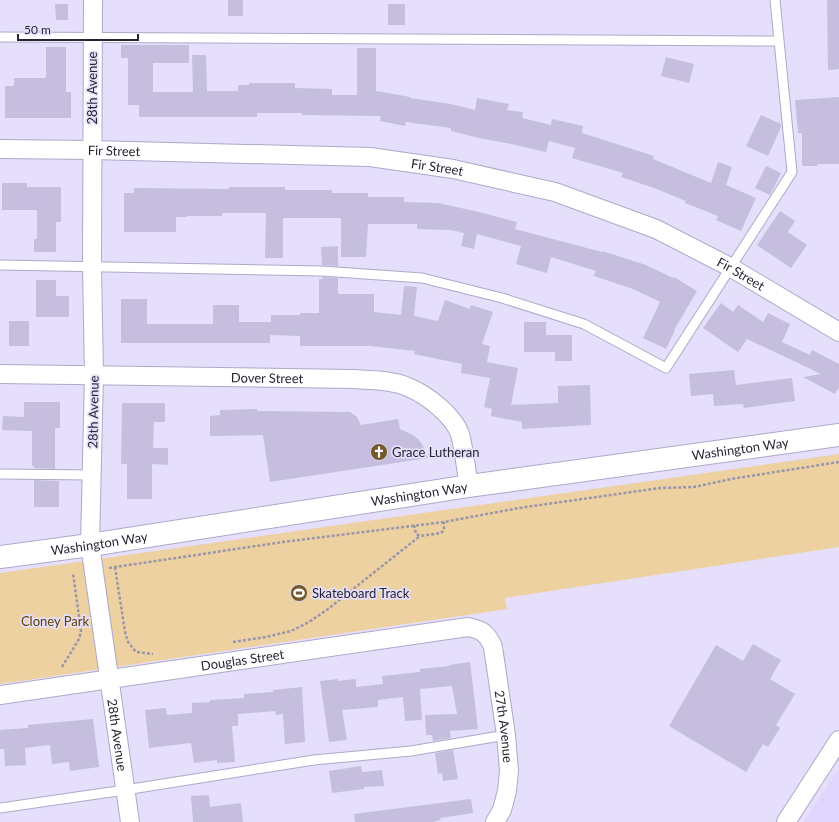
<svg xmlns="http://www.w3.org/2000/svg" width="839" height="822" font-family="Lato,sans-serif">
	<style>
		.built { fill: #dfd5ff }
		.green { fill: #eed1a1 }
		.building { fill: #c5bedf }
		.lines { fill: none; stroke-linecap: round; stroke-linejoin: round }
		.service-casing { stroke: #afa8c9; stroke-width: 11 }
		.minor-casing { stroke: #afa8c9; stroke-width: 20 }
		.secondary-casing { stroke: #afa8c9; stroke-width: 24 }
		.path { stroke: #9a96ac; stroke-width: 2.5; stroke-dasharray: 3 2; stroke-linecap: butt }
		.service { stroke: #fff; stroke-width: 9 }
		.minor { stroke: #fff; stroke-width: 18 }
		.secondary { stroke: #fff; stroke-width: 22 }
		.labels { text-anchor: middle; stroke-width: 3.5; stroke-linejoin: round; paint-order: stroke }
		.street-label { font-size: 13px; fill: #282532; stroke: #e5dffb }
		.poi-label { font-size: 13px; fill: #282532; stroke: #e5dffb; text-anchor: start }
		.park-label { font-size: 13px; fill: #5e4000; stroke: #e5dffb }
	</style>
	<rect width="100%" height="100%" fill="#e5dffb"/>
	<path class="built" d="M839,769V822H804Z"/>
	<path class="green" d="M839,454V547L505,598L507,609L0,684V573Z"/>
	<path class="building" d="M228,0H243V16H228Z
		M827,0H839V69L828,70Z
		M55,4H68V20H56Z
		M388,4H405V25H388Z
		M121,45H189V63H153V92H193L192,55H206L207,91H238V85H249V83H295V88L332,89V95H357V48H376V91L410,97V98L451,104L475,110L477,98L509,104L507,110L523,112L522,118L551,125L552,119L583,126L582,133L654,156L653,159L711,183L718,162L732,167L726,185L756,198L741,231L716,220L718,216L685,203L686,201L654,188L621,177L623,173L572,158L575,148L549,141L546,152L511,144L479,138L451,131V128L406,122L405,126L380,121L381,116L302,115V113H257V117H139V105H128V58H121Z
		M46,47H66V92H71V118H5V86H14V78H46Z
		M666,57L694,64L689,83L661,76Z
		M839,97V164H817V166H802V133H798L795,100Z
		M761,115L781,124V127L768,156L746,146Z
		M766,166L781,173L770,195L755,188Z
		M2,183H27V187H61V222H56V252H34V239H37V210H2Z
		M229,187H285V190H332V193H368V197H404V202L438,203L479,212L517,222L515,229L602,252V251L646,265L673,278L674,277L697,291L674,330H675L666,349L643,338L660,302L633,289L594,276L596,271L551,257L547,273L516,264L521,246L477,234L474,249L461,246L464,233L451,230L417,229V224H368L366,257H341V218H283V258H265L266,213H222V216H187V217H176V232H124V193H134V188L229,189Z
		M780,211L795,221L788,232L807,245L791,268L757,245Z
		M338,246V266L322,265L321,247Z
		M322,277L338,278V294H374V312L401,315L404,286L417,287L414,316L438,321L445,300L470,309L471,305L493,312L482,344L490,346L487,362L518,368L511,405L558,403V386L590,385L591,425L522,429V422L491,416L492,409L484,407L490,378L461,373L462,364L414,354L415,351L370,346H300V336L270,335V343H121V299H147V324H213V305H239V322H271V315H300V313H319V279H323Z
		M36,280H56V296H69V317H36Z
		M721,303L733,312L738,305L763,322L768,313L790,324L782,342L810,355L812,350L839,364V387L835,394L803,377L821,374L747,339L738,352L703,328Z
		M9,321H29V346H9Z
		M524,322H546V335H572V361H555V352H524Z
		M734,370L736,385L792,378L795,401L744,408L743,404L714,406L713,394L691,396L689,374Z
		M24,402H60V428H55V469L34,468V466H32V431L2,430L3,416L24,417Z
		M122,403H165V422H154L153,448H168V465L152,464V499H127V464H121Z
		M257,409V411L350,412L357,417L361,425L398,419L400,429L413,435L418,439L422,444L428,458L270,482L263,435L210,436V416L220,415V410Z
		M34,480L59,481V507H34Z
		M753,644L781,660L770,679L795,694L776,725L780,728L768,747L763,744L746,772L669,726L716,645L743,661Z
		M470,662L478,729L450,731L451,738L433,741L432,735H426L425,715L457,714L452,686L420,689L422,720L405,721L403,697L378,700V707L342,710L347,740L329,742L320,681L338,679V681L356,679V687L383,684L382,676L420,672V669L449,666V665Z
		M302,687L305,742L285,744L283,714L276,715L275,711L238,714V726H232L235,762L217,763V760L194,763L191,743L149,748L145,710L166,708L167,715L192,713V703L210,702V700L244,698V694L273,692V690Z
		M93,719L99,767L70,771L69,762L52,764L50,745L25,748L26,765L5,766L4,749H0V730L28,728V725Z
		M453,750L458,779L443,781L442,773L438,774L435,753Z
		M361,766L362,772L382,770L384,786L364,787V789L332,793L329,771Z
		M209,795L210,807L241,803L243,822H193L191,796Z
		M471,799L473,813L440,818L441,820L432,822H355L354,814Z"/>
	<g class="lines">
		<g class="service-casing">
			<path id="service" d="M0,37L779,41
				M0,265L322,271L422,278L502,298L584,324L666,368L792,172L775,0
				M0,474L91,475
				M0,808L125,790L314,760L411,751L506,735"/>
		</g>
		<g class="minor-casing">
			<g id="minor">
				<path id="s1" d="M93,0L92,266L94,375L90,545L130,822"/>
				<path id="s2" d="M0,149L92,150L370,157L453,169L555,192L656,229L730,267L839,332"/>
				<path id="s3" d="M0,374L354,379C371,380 392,380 408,387C427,395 453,415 460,434C464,449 466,470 469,486"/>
				<path id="s4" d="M0,695L468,627C482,630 487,633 493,647L506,735L509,771L507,791L502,810L495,822"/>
				<path d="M786,822L839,740"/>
			</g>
		</g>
		<g class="secondary-casing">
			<g id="secondary">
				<path id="s5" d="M0,557L90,545L469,486L839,435"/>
			</g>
		</g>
		<path class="path" d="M414,525L416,534L420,536L441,533L444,530V522
			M115,567L125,632L128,642L136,652L153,654
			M109,568L283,542L444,522L519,508L660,488L694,487L731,479L839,462
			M233,642L266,637L291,631L309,622L328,609L420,536
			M62,667L79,639L81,631L73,573"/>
		<use href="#service" class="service"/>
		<use href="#minor" class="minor"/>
		<use href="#secondary" class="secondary"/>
	</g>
	<defs>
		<g id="church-disc" transform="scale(0.9)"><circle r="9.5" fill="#74592c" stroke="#e5dffb"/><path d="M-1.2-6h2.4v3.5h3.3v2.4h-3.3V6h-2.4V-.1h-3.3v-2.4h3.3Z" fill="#fff"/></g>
		<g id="stadium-disc" transform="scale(0.9)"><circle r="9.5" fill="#74592c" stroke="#e5dffb"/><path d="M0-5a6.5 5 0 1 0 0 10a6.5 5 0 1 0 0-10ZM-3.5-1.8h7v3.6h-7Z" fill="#fff"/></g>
	</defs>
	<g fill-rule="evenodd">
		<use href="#church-disc" x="379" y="452"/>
		<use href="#stadium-disc" x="299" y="593"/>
	</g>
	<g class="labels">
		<g class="street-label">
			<text transform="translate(92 88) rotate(-90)" y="5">28th Avenue</text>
			<text dy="5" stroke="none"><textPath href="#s2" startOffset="114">Fir Street</textPath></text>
			<text dy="5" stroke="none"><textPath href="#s2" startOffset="438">Fir Street</textPath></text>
			<text dy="5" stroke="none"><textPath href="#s2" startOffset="762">Fir Street</textPath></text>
			<text dy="5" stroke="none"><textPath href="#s3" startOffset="267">Dover Street</textPath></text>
			<text transform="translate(93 412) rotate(-89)" y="5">28th Avenue</text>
			<text dy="5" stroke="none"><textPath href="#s5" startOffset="748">Washington Way</textPath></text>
			<text dy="5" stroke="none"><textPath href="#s5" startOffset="424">Washington Way</textPath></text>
			<text dy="5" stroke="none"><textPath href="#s5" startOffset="100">Washington Way</textPath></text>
			<text dy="5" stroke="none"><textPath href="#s4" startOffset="245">Douglas Street</textPath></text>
			<text dy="5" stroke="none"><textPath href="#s4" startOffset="587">27th Avenue</textPath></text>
			<text dy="5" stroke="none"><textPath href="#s1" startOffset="737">28th Avenue</textPath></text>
		</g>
		<g class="poi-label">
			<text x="392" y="457">Grace Lutheran</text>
			<text x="312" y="598">Skateboard Track</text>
		</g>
		<g class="park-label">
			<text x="55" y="626">Cloney Park</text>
		</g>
	</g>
	<path d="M18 34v6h120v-6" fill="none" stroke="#282532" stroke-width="2"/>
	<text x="24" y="34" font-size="12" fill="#282532" stroke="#e5dffb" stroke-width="3" paint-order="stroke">50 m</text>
</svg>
